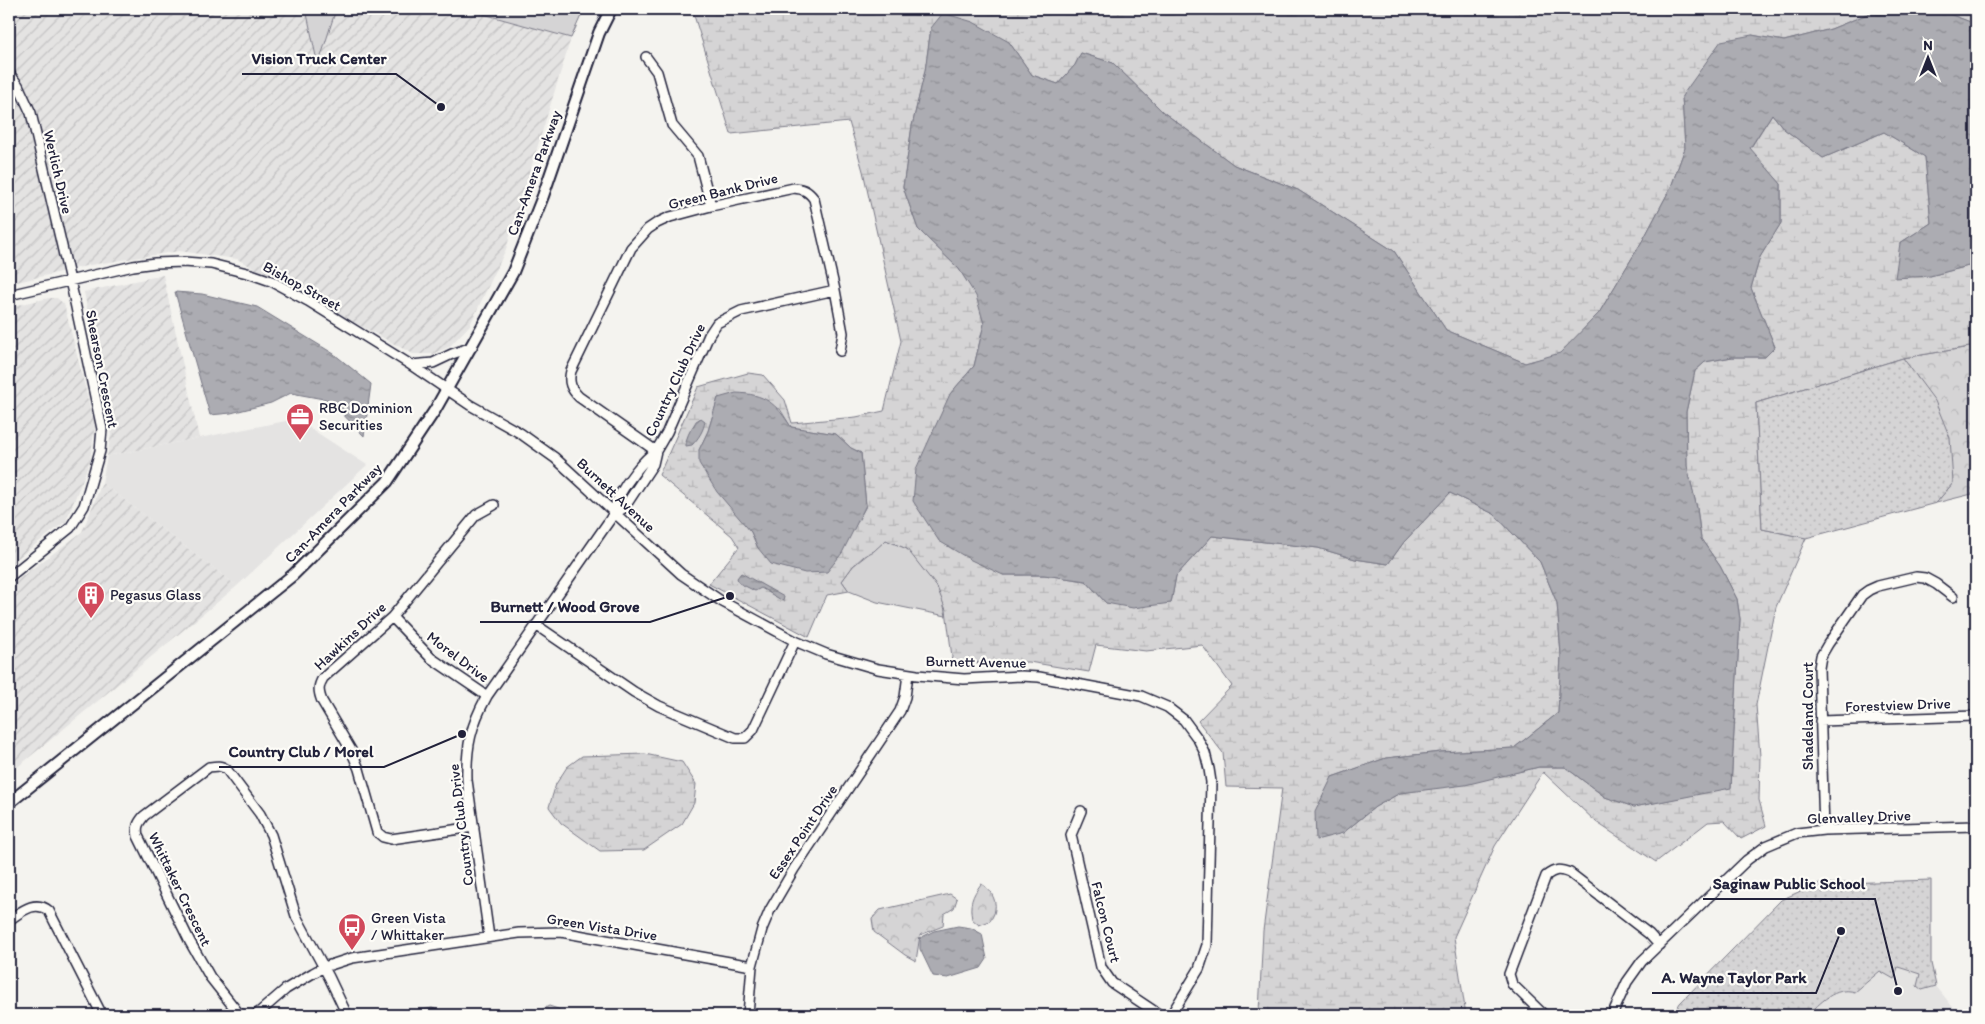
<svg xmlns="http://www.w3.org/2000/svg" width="1985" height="1024" font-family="Itim,sans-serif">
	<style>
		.built { fill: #e4e3e2 }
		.industrial { fill: url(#industrial-furrows) }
		.green { fill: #d5d4d5; stroke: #7c7b88 }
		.forest { fill: url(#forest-crowns); stroke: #7c7b88 }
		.wetland { fill: url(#wetland-marsh); stroke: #7c7b88; fill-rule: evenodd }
		.park { fill: url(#park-dots); stroke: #7c7b88 }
		.water { fill: url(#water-ripples); stroke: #757582 }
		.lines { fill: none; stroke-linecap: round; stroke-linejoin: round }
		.minor-casing { stroke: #22223b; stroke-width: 12 }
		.major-casing { stroke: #22223b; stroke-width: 14 }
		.minor { stroke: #fdfcf7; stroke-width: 9 }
		.major { stroke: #fdfcf7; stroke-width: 10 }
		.labels { text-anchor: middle; stroke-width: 4.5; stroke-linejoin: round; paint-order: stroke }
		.street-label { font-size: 15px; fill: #22223b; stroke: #fdfcf7 }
		.poi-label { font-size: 15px; fill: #22223b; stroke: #fdfcf7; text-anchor: start }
		.leader { fill: none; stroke: #22223b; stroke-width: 2 }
		.callout-dot { fill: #22223b; stroke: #fdfcf7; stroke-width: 2 }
		.callout-label { font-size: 16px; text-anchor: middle; font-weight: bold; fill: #22223b; stroke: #fdfcf7; stroke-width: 4.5; stroke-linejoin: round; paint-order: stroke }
	</style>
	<defs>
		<pattern id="industrial-furrows" width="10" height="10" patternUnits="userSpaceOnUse" patternTransform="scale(1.25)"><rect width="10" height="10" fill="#e4e3e2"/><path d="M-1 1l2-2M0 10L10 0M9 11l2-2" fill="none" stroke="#c3c2c3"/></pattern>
		<pattern id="forest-crowns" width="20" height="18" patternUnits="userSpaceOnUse" patternTransform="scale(1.25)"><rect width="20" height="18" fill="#d5d4d5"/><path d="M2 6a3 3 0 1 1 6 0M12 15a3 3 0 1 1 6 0" fill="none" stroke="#b7b6b8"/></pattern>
		<pattern id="wetland-marsh" width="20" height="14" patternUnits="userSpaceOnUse" patternTransform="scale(1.25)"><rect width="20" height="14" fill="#d5d4d5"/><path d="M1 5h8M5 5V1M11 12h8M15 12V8" fill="none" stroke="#b7b6b8"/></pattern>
		<pattern id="park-dots" width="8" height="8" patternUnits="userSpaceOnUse" patternTransform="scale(1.25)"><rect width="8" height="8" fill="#d5d4d5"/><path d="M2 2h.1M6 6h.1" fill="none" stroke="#b7b6b8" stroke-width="1.8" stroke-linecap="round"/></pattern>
		<pattern id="water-ripples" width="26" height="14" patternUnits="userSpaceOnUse" patternTransform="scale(1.25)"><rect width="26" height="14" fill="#acacb2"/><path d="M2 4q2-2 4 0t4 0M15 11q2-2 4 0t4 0" fill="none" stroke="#8c8c92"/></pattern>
	</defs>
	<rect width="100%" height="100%" fill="#f4f3ef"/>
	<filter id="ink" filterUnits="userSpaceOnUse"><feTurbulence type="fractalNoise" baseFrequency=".02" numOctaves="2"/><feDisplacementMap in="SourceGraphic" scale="10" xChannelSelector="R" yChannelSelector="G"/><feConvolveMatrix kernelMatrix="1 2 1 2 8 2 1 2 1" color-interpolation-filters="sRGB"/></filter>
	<g filter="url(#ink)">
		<path class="built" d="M296,419L367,465L237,586L102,483L107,456Z
			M1898,967L1920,974L1922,990L1936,986L1959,1015H1808L1822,1001L1837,992L1847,990L1855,992L1880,971Z"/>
		<path class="industrial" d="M9,9H306L318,65L336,9H465L571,38L506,249L470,325L449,347L433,354H413L237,259L179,251L90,265L9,284Z
			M163,275L199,438L107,456L111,435L84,292Z
			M49,298H57L64,304L95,426L90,461L66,521L9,565V307Z
			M102,483L237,586L9,774V586L82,532Z"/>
		<path class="green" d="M306,9H336L318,66Z
			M465,9H584L571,38Z
			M886,540L907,549L917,559L937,587L943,601L946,616L877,602L849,591L842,581L853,566Z"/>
		<path class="forest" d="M1976,346V493L1936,503L1953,483L1903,358Z
			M981,884C989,887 997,900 995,909C995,913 992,918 990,921L979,925L972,919C969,904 972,896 981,884Z
			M950,894L957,899L954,908L944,914L943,926L920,935L916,961L905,955L874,932L872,919L880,910Z
			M549,1006L558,1009L565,1015H535L537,1012Z"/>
		<path class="wetland" d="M692,9H1236L1255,13L1268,9H1880L1831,29L1784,41L1752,35L1682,96L1685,148L1671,187L1644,238L1599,313L1560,354L1525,363L1446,330L1394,251L1298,190L1234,165L1163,112L1113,63L1081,53L1075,65L1058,84L1032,75L1009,42L931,28L925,71L912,126L903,187L918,229L959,269L977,296L984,324L974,366L950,394L1003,575H1044L1086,581L1106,603H1171L1176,576L1212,536L1318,548L1355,559L1388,564L1404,542L1450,493L1494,514L1540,562L1557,603L1561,655L1558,713L1514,748L1441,752L1386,758L1332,777L1343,833L1375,807L1400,793L1465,784L1539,767H1565L1605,797L1634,807L1731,787L1740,619L1737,599L1720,566L1701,539L1697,508L1687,466L1686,412L1695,371L1705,362L1732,357H1765L1775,347L1751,288L1760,257L1781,223V184L1750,149L1772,114L1784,129L1823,158L1884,132L1925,157L1931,223L1900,243L1930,276L1976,264V346L1903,358L1756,403L1762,529L1806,538L1776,607L1756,705L1760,756L1759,800L1766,826L1741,839L1724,821L1708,822L1656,862L1596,822L1543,772L1495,846L1454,937L1466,1015H1266L1259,1012L1263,931L1282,788L1226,787L1223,753L1198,721L1232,686L1202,645L1146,651L1096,645L1089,672L1029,662L950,663L952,657L946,610L937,587L907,549L886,540L874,551L864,556L853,566L842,581L849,591L827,595L809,637L709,584L739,547L732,536L659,475L698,387L748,373L763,375L785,400L792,423L856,417L884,411L901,341L863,171L849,122L731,134ZM718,398L780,409L791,427L836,434L851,448L861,453L866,506L855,526L758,548L751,532L736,512L699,450L708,431ZM701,418L695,440L686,441L696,421Z
			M1936,9H1976V27L1973,23Z
			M645,754L682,762L696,784L694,803L682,824L644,850L600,851L561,823L549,807L556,784L567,767L582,756Z"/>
		<path class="park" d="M1903,358L1935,401L1950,438L1953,483L1936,503L1806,538L1762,529L1756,403Z
			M1931,880V963L1936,986L1922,990L1917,986L1920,974L1898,967L1894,979L1880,971L1855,992C1835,986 1820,1003 1808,1015H1673L1680,1003L1781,900L1816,884Z"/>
		<path class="water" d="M1880,9H1936L1973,23L1976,27V264L1930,276L1895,278L1900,243L1931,223L1925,157L1884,132L1823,158L1784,129L1772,114L1750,148L1781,184V223L1760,257L1751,288L1775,347L1765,357H1732L1705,362L1695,371L1686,412L1687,466L1697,508L1701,539L1720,566L1737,599L1740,619L1731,788L1634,807L1605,797L1565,767H1539L1465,785L1400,793L1375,807L1343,833L1316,840L1315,812L1332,777L1386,758L1441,752L1514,748L1558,713L1561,655L1557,603L1540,562L1494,514L1450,493L1404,542L1388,564L1355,559L1318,548L1212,536L1176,576L1171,603L1133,608L1106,603L1086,581L1044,575H1003L971,560L939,541L913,501L916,469L950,394L974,366L984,324L976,296L959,269L918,229L903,187L912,126L925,71L931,28L943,13L973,22L1009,42L1032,75L1058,84L1075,65L1081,53L1113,63L1163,112L1234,165L1298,190L1394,251L1446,330L1525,363L1560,353L1599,313L1644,238L1671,187L1685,148L1682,96L1721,41L1752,35L1784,41L1831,29Z
			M175,292L202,294L257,307L334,354L371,384L364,436L329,400L291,393L271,403L231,413L210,415Z
			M736,393C765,394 776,403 791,427L836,434L851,448L861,453L866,505L842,553L827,572L805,573L771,564L758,548L751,532L717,492L699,463V450L708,431L718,398Z
			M701,418L705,421C704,430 698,439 692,445L686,446C685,437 694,422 701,418Z
			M741,573L784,597L783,601L761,588L755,591L739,583L737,578Z
			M958,926L971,928L982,934L987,959L981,968L948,978L933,976L920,949V938L934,931Z
			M432,1008L440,1011L441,1015H397Z"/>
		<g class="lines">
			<g class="minor-casing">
				<path id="minor" d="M646,57L657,72L672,125L698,156L711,206
					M9,73L18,85L31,113L74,298L102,429L100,451L84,506L70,528L9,577
					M9,295L133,266L155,263L184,262L211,264L251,274L271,281L308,301L411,365L470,405L520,433L555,458L681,574L721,601L795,641L826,654L878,669L917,675L964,679L1021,676L1039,677L1141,696L1167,707L1184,720L1198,739L1205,753L1209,769L1211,782L1207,945L1199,969L1171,1015
					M411,365L433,363L452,354L472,347
					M656,451L579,397C571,389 568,382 571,371L631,248L648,229L657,223L670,217L711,206L794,188C804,189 808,191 814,199L835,290L843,333L840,351
					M614,514L624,508L653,464L656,451L667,432L709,335L717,323L741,311L835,290
					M392,617L431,658L487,696
					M536,625L634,692L659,706L735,738H745L753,730L795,641
					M1820,721L1976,716
					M1081,811L1071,835L1101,967L1112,983L1160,1015
					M474,827L391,839L383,837L377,832L359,769L351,750L322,701C318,691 318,686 323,678L392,617L476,515L494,505
					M1824,830L1819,668L1821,656L1828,644L1862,595L1869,590L1878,586L1916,577L1925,578L1936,584L1953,597
					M9,920C21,912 35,899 49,911L102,1015
					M489,937L467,780C466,746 471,725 487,696L609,521C615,513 615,505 619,496C627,481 642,461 656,451
					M240,1015L210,977L190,942L138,836C136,827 138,823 144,816L209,767C216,766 221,765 227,770L260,814L271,835L296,916L329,977L347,1015
					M256,1015L286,989L313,973L324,967L352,958L519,933L561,932L752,966
					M748,1015L752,966L762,929L770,910L794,869L900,711L905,697L908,674
					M1544,1015L1512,984L1509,974L1546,876C1555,869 1559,869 1570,873L1649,934L1659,945
					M1612,1015L1627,982L1642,961L1747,860L1766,846L1797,833L1824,830L1976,826"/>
			</g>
			<g class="major-casing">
				<path id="major" d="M9,803L293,575L387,482L435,410L513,272L543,196L599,33L611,9"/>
			</g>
			<use href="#minor" class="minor"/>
			<use href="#major" class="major"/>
		</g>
	</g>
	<defs>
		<g id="office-pin" transform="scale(1.4375)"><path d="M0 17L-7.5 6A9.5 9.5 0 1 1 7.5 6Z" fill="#d1495b" stroke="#fdfcf7"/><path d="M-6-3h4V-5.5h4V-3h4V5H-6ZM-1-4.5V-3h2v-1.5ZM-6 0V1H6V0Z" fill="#fff"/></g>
		<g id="building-pin" transform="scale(1.4375)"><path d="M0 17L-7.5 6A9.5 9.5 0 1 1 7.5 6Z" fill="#d1495b" stroke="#fdfcf7"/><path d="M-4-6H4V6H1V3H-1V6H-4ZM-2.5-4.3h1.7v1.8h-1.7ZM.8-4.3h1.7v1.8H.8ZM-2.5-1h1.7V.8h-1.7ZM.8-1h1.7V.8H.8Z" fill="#fff"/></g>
		<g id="bus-pin" transform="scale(1.4375)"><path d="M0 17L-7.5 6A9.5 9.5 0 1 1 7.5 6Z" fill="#d1495b" stroke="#fdfcf7"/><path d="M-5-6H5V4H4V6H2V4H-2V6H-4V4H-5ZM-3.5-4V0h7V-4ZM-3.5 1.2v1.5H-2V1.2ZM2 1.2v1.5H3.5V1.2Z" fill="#fff"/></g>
	</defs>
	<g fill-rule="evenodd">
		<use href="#office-pin" x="300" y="417"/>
		<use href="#building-pin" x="91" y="595"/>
		<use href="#bus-pin" x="352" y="927"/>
	</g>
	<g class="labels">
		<g class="street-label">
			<text transform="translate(58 172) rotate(77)" y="5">Werlich Drive</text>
			<text transform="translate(534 173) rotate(-70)" y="5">Can-Amera Parkway</text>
			<text transform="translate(723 191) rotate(-14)" y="5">Green Bank Drive</text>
			<text transform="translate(302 286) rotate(29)" y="5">Bishop Street</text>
			<text transform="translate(102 369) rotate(79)" y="5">Shearson Crescent</text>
			<text transform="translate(675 380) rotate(-65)" y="5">Country Club Drive</text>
			<text transform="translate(616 495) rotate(43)" y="5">Burnett Avenue</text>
			<text transform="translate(333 513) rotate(-46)" y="5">Can-Amera Parkway</text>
			<text transform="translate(350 636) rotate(-43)" y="5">Hawkins Drive</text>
			<text transform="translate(458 657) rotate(37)" y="5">Morel Drive</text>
			<text transform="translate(976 662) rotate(1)" y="5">Burnett Avenue</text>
			<text transform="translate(1898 705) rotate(-2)" y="5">Forestview Drive</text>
			<text transform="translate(1808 716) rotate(-90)" y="5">Shadeland Court</text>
			<text transform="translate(1859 817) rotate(-2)" y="5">Glenvalley Drive</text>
			<text transform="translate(461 825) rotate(-97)" y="5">Country Club Drive</text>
			<text transform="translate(803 832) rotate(-56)" y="5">Essex Point Drive</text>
			<text transform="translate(180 889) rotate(64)" y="5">Whittaker Crescent</text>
			<text transform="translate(1106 922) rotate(76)" y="5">Falcon Court</text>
			<text transform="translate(602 927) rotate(9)" y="5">Green Vista Drive</text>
		</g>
		<g class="poi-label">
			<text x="319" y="413">RBC Dominion<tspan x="319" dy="17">Securities</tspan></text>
			<text x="110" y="600">Pegasus Glass</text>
			<text x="371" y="923">Green Vista<tspan x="371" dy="17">/ Whittaker</tspan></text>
		</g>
	</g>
	<path class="leader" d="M441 107L396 74H242M730 596L650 622H480M462 734L384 767H219M1898 991L1875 899H1703M1841 931L1816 993H1652"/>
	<g class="callout-dot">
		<circle cx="441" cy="107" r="5"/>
		<circle cx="730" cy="596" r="5"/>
		<circle cx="462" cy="734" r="5"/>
		<circle cx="1898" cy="991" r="5"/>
		<circle cx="1841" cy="931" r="5"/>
	</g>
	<g class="callout-label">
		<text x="319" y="64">Vision Truck Center</text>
		<text x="565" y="612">Burnett / Wood Grove</text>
		<text x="301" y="757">Country Club / Morel</text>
		<text x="1789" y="889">Saginaw Public School</text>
		<text x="1734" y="983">A. Wayne Taylor Park</text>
	</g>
	<rect width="1985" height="1024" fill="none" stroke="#fdfcf7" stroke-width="30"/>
	<rect x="15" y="15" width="1955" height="994" fill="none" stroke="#22223b" stroke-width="2" filter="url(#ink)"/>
	<g transform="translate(1928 58)" stroke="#fdfcf7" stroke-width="4" paint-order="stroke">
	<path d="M0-4L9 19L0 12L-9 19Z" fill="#22223b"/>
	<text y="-8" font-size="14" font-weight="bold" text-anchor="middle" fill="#22223b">N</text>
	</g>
</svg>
